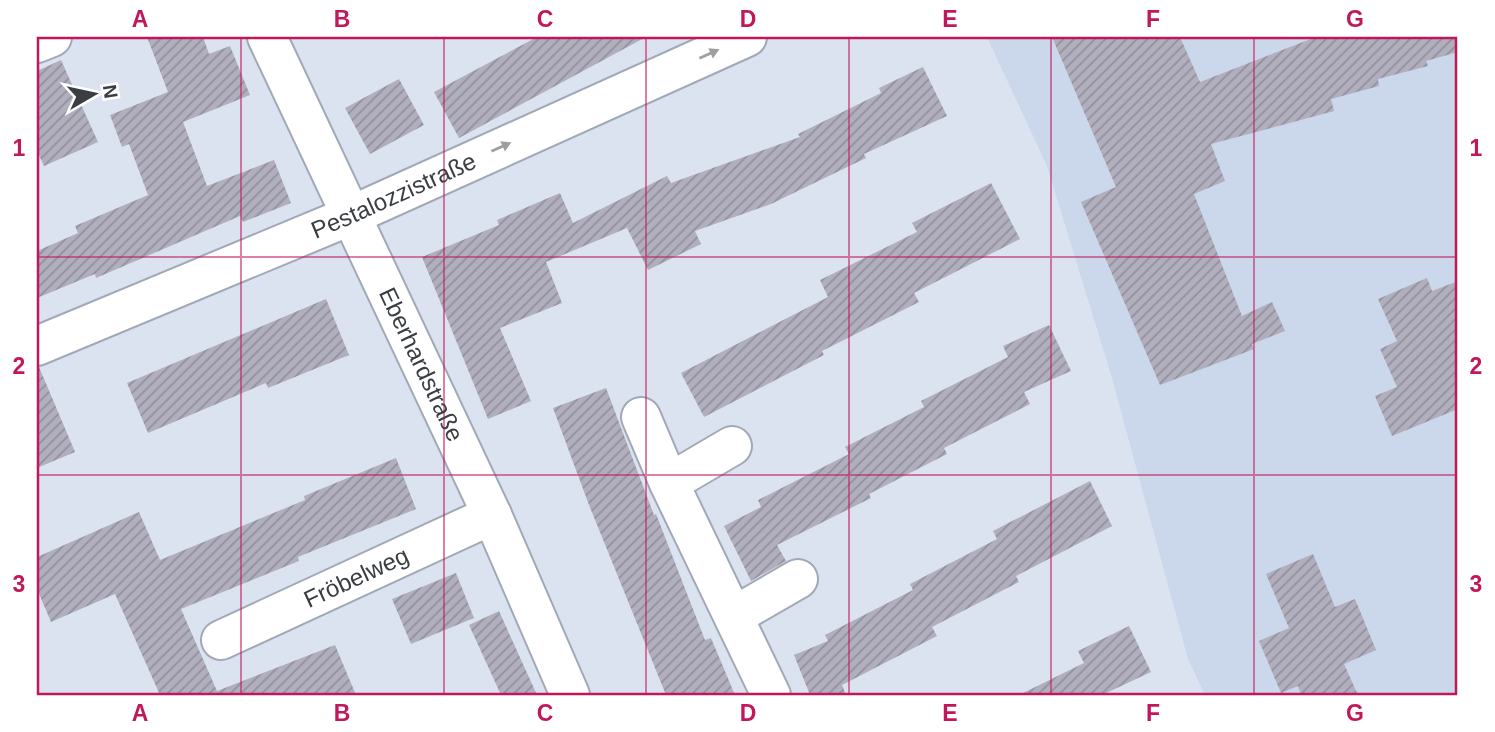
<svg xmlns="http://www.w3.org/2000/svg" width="1495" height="732" font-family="Arial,sans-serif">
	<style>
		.built { fill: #cbd7ea }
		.building { fill: url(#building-hatch) }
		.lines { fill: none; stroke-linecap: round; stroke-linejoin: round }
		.minor-casing { stroke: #a1a9b6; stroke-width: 42 }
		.minor { stroke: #fff; stroke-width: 38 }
		.oneway { fill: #9c9ea0 }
		.grid { fill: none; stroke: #c2185b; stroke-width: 2; stroke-opacity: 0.55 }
		.labels { text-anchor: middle; stroke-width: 5; stroke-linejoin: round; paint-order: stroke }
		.street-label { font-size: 24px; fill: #3a3d42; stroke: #fff }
		.neatline { fill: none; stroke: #c2185b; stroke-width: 2.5 }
		.grid-label { font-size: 23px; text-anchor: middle; font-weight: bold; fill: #c2185b }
	</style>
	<defs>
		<pattern id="building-hatch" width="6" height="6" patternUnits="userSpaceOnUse" patternTransform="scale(1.75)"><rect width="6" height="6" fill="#b1afbe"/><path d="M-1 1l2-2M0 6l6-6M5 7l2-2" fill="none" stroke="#91909c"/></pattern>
	</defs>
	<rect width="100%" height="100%" fill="#dbe3f1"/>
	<path class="built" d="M987,37H1458V695H1205L1188,659L1112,378L1047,166Z"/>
	<path class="building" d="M147,37H203L209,54L230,46L250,95L183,122L207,186L274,160L291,203L243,222L240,216L96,278L95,274L37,298V251L78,233L75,226L148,195L129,144L122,147L110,115L168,92Z
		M537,37H646L459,138L434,92Z
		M1052,37H1180L1200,82L1316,37H1458V52L1426,61L1428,66L1378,79L1379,86L1331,99L1334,111L1211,144L1225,181L1194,194L1242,316L1272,302L1285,331L1252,344L1254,349L1160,385L1081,202L1116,187Z
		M61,60L98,142L44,166L37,151V71Z
		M923,67L947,116L864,154L866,158L771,204L695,231L701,244L648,270L627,228L546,262L562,303L500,328L531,401L488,419L422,257L499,225L497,220L560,193L573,223L667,176L671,183L800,137L798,134L881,93L879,88Z
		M399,79L424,125L370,154L345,108Z
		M991,183L1020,239L914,293L919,302L822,351L824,355L704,417L681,373L828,297L820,280L917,232L912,223Z
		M1427,278L1432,291L1458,281V409L1392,436L1375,396L1397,387L1380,349L1397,341L1378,299Z
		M326,299L349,355L268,388L266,383L148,433L127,383Z
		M1049,325L1071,371L1024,392L1030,404L944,448L947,454L869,494L871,498L777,545L786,561L751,581L724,526L761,507L758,500L849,454L845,447L924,407L921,401L1008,357L1003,346Z
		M37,367H39L75,452L37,468Z
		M606,388L654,515L656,514L705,640L711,638L735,695H666L589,505L553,408Z
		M396,458L416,509L298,557L299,561L181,609L217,691L335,645L356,695H160L115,594L51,622L37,589V557L139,512L160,560L305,500L304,496Z
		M1090,481L1112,526L1016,576L1019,582L932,627L937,636L842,685L846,695H810L794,655L828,641L825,635L913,590L910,584L997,539L993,531Z
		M1313,554L1335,607L1355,599L1376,650L1344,664L1358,695H1301L1298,686L1281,693L1259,641L1289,628L1266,574Z
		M456,573L474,618L411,644L392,599Z
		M499,611L537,695H501L469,625Z
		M1129,626L1151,672L1102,695H1019L1084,663L1078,651Z"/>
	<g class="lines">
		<g class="minor-casing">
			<g id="minor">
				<path id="s1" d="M267,37L492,515L570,695"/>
				<path d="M37,43L52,37"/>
				<path id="s2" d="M37,346L350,216L747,37"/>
				<path d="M641,417L669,483L771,695"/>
				<path d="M669,483L732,446"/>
				<path d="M734,616L798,579"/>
				<path id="s3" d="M221,640L492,515"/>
			</g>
		</g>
		<use href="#minor" class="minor"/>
	</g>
	<defs><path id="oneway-solid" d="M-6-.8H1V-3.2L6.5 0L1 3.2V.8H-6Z" transform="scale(1.75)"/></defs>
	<g class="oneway">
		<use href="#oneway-solid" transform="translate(709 54) rotate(-24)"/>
		<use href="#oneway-solid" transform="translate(501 147) rotate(-24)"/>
	</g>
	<path class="grid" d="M241,37V695M444,37V695M646,37V695M849,37V695M1051,37V695M1254,37V695M37,257H1458M37,475H1458"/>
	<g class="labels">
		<g class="street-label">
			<text dy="8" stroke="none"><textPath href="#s2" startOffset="387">Pestalozzistraße</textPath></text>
			<text dy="8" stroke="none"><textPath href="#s1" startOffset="362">Eberhardstraße</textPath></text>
			<text dy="8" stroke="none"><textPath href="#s3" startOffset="149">Fröbelweg</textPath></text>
		</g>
	</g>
	<rect width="1495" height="732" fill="none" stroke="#ffffff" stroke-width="77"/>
	<g transform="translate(94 94) rotate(81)" stroke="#ffffff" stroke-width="5" paint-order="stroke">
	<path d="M0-5L12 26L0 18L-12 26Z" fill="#3a3d42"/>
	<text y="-10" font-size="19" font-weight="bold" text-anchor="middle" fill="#3a3d42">N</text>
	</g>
	<rect x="38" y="38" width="1418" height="656" class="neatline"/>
	<g class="grid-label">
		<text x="140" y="27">A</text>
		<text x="342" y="27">B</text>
		<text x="545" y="27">C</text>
		<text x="748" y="27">D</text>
		<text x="950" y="27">E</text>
		<text x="1153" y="27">F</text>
		<text x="1355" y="27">G</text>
		<text x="19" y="156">1</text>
		<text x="1476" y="156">1</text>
		<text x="19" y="374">2</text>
		<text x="1476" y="374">2</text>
		<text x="19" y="592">3</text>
		<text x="1476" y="592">3</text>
		<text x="140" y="721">A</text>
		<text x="342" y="721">B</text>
		<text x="545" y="721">C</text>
		<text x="748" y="721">D</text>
		<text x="950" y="721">E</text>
		<text x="1153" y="721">F</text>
		<text x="1355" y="721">G</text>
	</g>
</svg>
